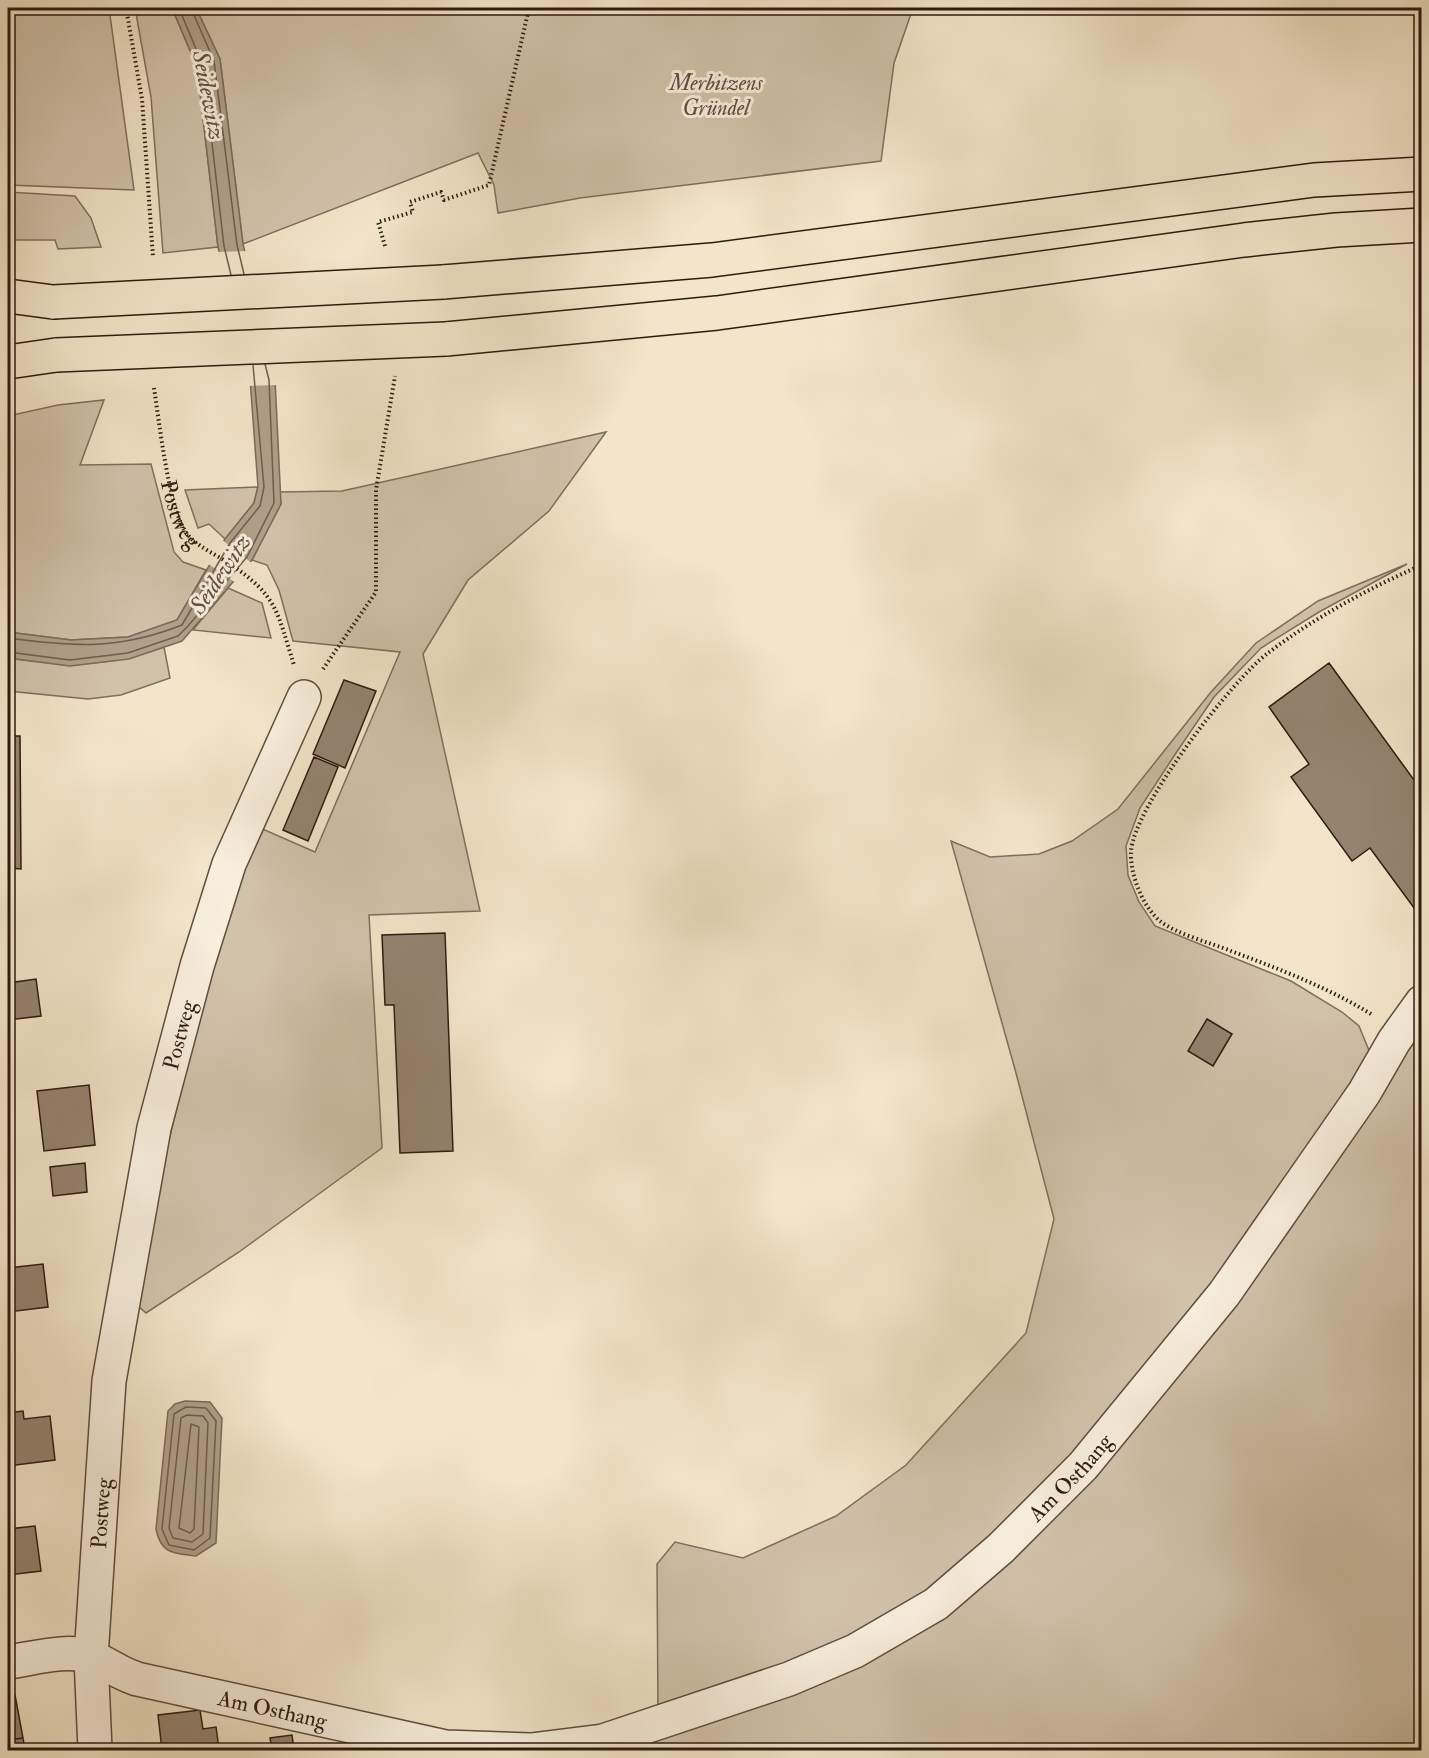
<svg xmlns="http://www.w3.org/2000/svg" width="1429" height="1758" font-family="'IM FELL Double Pica',serif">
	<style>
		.green { fill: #d1c2aa; stroke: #816e5d; stroke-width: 1.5 }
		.water { fill: #b0a08a; stroke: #7d6a59; stroke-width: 1.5 }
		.pier { fill: #f2e5c9 }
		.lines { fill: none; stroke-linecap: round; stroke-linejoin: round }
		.shore { stroke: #705c4d; stroke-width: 1.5 }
		.building { fill: #958370; stroke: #311910; stroke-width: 1.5 }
		.street-casing { stroke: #614c3e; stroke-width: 36 }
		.highway-casing { stroke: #311910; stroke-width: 36 }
		.path { stroke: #311910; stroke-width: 4; stroke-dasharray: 1.5 3; stroke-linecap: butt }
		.street { stroke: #f7eedc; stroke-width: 33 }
		.highway { stroke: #f2e5c9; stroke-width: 33 }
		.highway-bridge-casing { stroke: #311910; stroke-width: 36; stroke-linecap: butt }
		.highway-bridge { stroke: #f2e5c9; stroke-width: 33 }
		.labels { text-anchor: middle; stroke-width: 6; stroke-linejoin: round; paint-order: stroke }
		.park-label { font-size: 22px; font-style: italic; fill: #614c3e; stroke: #f7eedc }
		.street-label { font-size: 22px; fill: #311910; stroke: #f7eedc }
		.water-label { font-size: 24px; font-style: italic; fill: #644f41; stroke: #f7eedc }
	</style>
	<rect width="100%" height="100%" fill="#f2e5c9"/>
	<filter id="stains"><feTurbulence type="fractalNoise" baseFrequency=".00333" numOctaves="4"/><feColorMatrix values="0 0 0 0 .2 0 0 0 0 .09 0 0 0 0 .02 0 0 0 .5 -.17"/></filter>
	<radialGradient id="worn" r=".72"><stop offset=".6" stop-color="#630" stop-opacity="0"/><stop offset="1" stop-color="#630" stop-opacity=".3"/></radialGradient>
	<path class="green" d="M8,8H109L134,190L8,185Z
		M135,8H172L197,67L218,247L163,253L151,97Z
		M196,8H913L894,63L881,161L580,198L498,213L494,185L478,153L243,244L220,59Z
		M8,192L75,196L91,218L101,247L58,249L55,240H8Z
		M104,400L80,465L151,464L174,552L183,562L206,570L177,620L128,637L71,640L8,632V416L58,405Z
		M606,432L549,511L468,580L423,654L480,911L369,915L382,1148L239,1252L146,1313L137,1305L162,1168L212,966L258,827L315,852L400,652L293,641L279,590L267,565L252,560L281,504L279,492L342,491Z
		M258,487L254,503L225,539L209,524L198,528L185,490Z
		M1407,564L1319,612L1261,648L1214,697L1174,756L1140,808L1126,846L1128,875L1139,902L1155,926L1291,981L1342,1012L1359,1026L1370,1053L1219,1286L998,1538L854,1644L658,1711L657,1564L675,1542L743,1558L836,1516L906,1465L1026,1333L1054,1219L1016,1073L951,841L990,857L1039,854L1072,841L1118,809L1211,692L1256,643L1318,601Z
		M228,588L262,603L271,638L193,630Z
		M164,647L170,678L121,695L88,699L8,691V658C69,666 104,668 164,647Z
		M1421,1023V1750H627L650,1734L755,1701L1007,1552Z"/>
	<path class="water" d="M172,8H196L220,59L243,244L275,379L281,504L252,560L182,641L129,659L70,666L8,658V632L71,640L128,637L177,620L225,539L254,503L258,487L250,379L218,247L197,67Z
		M185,1401L210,1402L222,1418L216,1543L196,1556C173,1553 161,1554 156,1529L168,1411L175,1404Z"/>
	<path class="pier" d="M248,251L278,379V385L248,386L216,252Z
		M221,539L253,564L236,583L207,563Z"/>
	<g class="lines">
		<path class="shore" d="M179,8L203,66L224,246L231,275
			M191,8L214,61L237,245L244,274
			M8,638C74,647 119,650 182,625L230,543L260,506L264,487L253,365
			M8,652L70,660L128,653L178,636L188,626L247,557L274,503L269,380L265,364
			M186,1407L206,1408L216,1421L210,1538L194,1550L169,1545L162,1529L174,1414Z
			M187,1415L203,1416L208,1423L203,1534L192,1542L173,1538L169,1528L181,1418Z
			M191,1424L199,1427L194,1529L190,1533L179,1528Z"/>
	</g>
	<path class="building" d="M1329,663L1422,791L1420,916L1370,848L1352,861L1291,777L1309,764L1269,707Z
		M344,680L376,691L345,768L313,754Z
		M8,736H20L21,869L8,868Z
		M314,757L338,767L308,841L283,830Z
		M445,933L453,1151L400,1153L394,1005H385L382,935Z
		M36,979L41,1016L8,1020V983Z
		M1207,1019L1232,1034L1213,1066L1188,1051Z
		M89,1085L95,1145L44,1151L37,1091Z
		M85,1163L87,1192L53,1196L50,1167Z
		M43,1264L48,1307L8,1312V1268Z
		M23,1411L24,1419L50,1416L55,1460L8,1466V1413Z
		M35,1526L41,1571L8,1575V1529Z
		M15,1695L23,1738L8,1740V1696Z
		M200,1710L203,1729L216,1727L219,1749L162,1750L158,1715Z
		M292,1735L294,1750H272L270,1738Z
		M23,1738L25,1750H8V1740Z"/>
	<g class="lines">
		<g class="street-casing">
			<g id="street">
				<path id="s2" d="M8,1662C32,1659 67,1648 91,1657C107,1663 118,1673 137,1679L446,1747L531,1750L603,1741L789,1679L855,1651L936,1604L1001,1548L1083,1466L1224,1294L1364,1093L1394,1041L1422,1002"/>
				<path id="s3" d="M95,1750L91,1657L109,1381L154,1128L197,966L229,864L304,697"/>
			</g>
		</g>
		<g class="highway-casing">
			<path id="highway" d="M443,282L712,260L1314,180L1422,174
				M8,296L53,302
				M446,339L717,313L1244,240L1336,230L1422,225
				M8,362L56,355"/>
		</g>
		<g class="path">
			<path d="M126,8L142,99L153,257"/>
			<path d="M385,246L378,222L413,212L410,202L441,192L444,200L489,185L529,8"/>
			<path id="s1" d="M154,388C159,419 169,514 188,535C198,547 217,555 230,564C278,596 277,612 294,665"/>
			<path d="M323,669L376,592V490L395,376"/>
			<path d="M1371,1014C1327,987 1279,969 1231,951C1211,943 1176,934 1160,921C1142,906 1130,874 1131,852C1133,808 1232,680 1268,653C1314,618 1369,588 1422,565"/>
			<path d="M37,1747L61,1745"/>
		</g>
		<use href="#street" class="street"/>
		<use href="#highway" class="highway"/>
		<g class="highway-bridge-casing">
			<path id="highway-bridge" d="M53,302L443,282
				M56,355L446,339"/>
		</g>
		<use href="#highway-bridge" class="highway-bridge"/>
	</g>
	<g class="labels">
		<g class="park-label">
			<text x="716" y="90">Merbitzens<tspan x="716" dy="25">Gründel</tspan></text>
		</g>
		<g class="street-label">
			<text dy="8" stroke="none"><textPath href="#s1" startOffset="129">Postweg</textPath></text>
			<text dy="8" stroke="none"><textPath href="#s3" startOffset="723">Postweg</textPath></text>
			<text dy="8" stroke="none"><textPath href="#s2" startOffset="1155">Am Osthang</textPath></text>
			<text dy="8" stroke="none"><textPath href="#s3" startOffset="237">Postweg</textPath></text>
			<text dy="8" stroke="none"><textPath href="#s2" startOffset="274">Am Osthang</textPath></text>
		</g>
		<g class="water-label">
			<text transform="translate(209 95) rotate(79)" y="8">Seidewitz</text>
			<text transform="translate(220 574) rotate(-56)" y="8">Seidewitz</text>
		</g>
	</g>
	<rect width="1429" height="1758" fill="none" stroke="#f2e5c9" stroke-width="30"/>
	<rect x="9" y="9" width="1411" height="1740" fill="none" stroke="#311910" stroke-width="3"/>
	<rect x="15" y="15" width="1399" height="1728" fill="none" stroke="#311910" stroke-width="1.5"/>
	<rect width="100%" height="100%" filter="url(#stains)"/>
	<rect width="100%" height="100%" fill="url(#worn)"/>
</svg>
